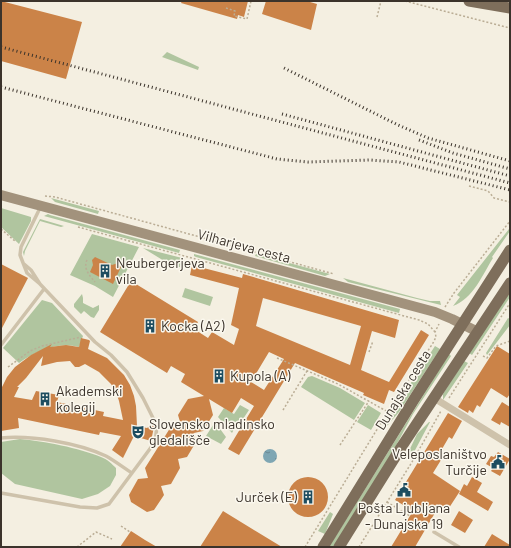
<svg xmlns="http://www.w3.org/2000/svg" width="511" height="548" font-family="Barlow,sans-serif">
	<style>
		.green { fill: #b0c59f }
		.water { fill: url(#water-ripples) }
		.building { fill: #cb8348; fill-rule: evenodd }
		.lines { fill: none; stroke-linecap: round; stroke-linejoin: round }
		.path { stroke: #baad95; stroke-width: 1.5; stroke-dasharray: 2 2; stroke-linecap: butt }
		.service { stroke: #cec2ab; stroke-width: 3.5 }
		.minor { stroke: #cec2ab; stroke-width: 7 }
		.secondary { stroke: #a2927c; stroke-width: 10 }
		.primary { stroke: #7e6e5b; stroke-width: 11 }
		.rail { stroke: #3b332b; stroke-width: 3; stroke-dasharray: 1 3; stroke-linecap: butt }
		.labels { text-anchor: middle; stroke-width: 3; stroke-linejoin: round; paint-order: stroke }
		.street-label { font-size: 14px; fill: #3b332b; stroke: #fbf8ee }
		.poi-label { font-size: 14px; fill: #3b332b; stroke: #fbf8ee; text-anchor: start }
	</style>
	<defs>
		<pattern id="water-ripples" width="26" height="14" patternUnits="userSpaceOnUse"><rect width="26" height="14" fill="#7ea6b3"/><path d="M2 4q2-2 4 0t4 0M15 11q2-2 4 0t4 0" fill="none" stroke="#688892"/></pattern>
	</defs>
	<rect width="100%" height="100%" fill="#f4efe1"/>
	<path class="green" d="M167,52L199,67L198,70L162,57Z
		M51,198L99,211L98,214L55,202Z
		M1,208L31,217V221L19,244L1,227Z
		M48,214L50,215L180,250L179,253L44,216Z
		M40,219L64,226L61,227L40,221L25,251L24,256L23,252Z
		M509,229L510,231L492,257L493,258C483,274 473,299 453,306L460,297L457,295Z
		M92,234L139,247L113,297L95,286L70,275Z
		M143,248L182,258L180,267H174Z
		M194,254L400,309L399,313L196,257L194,256Z
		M256,254L330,274L325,276L255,256Z
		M343,278L417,298L430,301H440L441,305L348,282Z
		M185,288L213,297L210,306L182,297Z
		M510,291V297L472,355L469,353Z
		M82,294L83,298V303L93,308L99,305V310L94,318L91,317L84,311L81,314L74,307V304Z
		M42,300L52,303L83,336L79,347C57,342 37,350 19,363L3,348Z
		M508,318L510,319V325L487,355L486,353Z
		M435,346L440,349L399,412L387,426L384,424Z
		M449,354L451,356L413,414L391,455L334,547H329Z
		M464,361L468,363L443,400V394Z
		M312,376L340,388L365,403L354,420L301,387L308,377Z
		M240,405L249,410L243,419L240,418L232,433L218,417L224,408L234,414Z
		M368,405L381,413L371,430L357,422Z
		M215,422L226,437L221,444L206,436Z
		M429,422H430L413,454L409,451L417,434Z
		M20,439C44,441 79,448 101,457C107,459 112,464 116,468V475L110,486L98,494L82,499L15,484L1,473V442Z
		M330,512L333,514L325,534L318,531Z"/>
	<path class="water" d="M263 456a7 7 0 1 1 14 0a7 7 0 1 1-14 0Z"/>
	<path class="building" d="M1,1L82,22L66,79L1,61Z
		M182,1H248L244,17L238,15L237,19L181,3Z
		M266,1H310V2L317,4L311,30L262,14Z
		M95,257L112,265L118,263L121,267L113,284L90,272L93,265L92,260Z
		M1,264L28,278L1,330Z
		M192,265L242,278L243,274L399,320L395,338L372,331L361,370L389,382L421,330L429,335L394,392L389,390L384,404L363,395L364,393L295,363L239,455L228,449L254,406L241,398L232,413L209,399L213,415L203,431L194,433L196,442L187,457L178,459L180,468L171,484L161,486L164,495L154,510L147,512L131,502L129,495L138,479L148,478L145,468L172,425H181L178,415L188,399L204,396L181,382L185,374L171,366L167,373L100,332L131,281L198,322L194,329L208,338L212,332L234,345L239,329L231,325L239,288L190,275ZM263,298L361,326L350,365L256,326ZM269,352L284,359L264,390L251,382Z
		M81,338L89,340L90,341L88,349L107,358L124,375L130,385L134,396L136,406L137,426L147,428L153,424L154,427L151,441L134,436L123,458L112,450L121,436L100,432L99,435L18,418L19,428L1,431V389L7,377L15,367L31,355L52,344L50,347L66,345L79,347ZM43,356L41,366L57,362L70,361L75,367H79L85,364L99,372L111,384L116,392L119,401L123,420L103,416L104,412L57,402L59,395L36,391L32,400L14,397L19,387H17L26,378Z
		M497,346L510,354V394L507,398L491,388L480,407L477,405L473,413L469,410L468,413L458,407Z
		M502,402L510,407V427L501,422L500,425L491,420Z
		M448,413L462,421L452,439L449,437L442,449L438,457L441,460L433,473L460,491L447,511L439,506L415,547H391L413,511L395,500Z
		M498,452L510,459L500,476L491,471L493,468L486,464L491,456L494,457Z
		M472,477L482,483L477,492L493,502L488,511L459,494L464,484L467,486Z
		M288 497a20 20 0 1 1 40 0a20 20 0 1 1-40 0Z
		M223,511L282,547H200Z
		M459,511L473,520L465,533L451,525Z
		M131,531L145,540L157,547H120Z
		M492,534L510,545V547H484Z"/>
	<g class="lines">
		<path class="path" d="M405,1L510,28
			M226,8L235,11L234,16L247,19L251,1
			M377,17L381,1
			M469,186L488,191L494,198L510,202
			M45,196L55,197L334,274
			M78,227L419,320L428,324L435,332
			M1,229L16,242
			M87,260C83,268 89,275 95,282
			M445,307L454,293L510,221
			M369,352L373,341
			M483,356L487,358L496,346L510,341
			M277,358L338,384L388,412
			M8,367L30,351L42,346L81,337
			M449,398L510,303
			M283,410L307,371
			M340,445L369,401
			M387,502L410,516
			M121,526L130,532
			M77,547L96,532L112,539
			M305,547L376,431L433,343L436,337L435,332L439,324
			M359,547L412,462L441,411"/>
		<path class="service" d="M24,264L31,270L40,284
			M1,345L44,289
			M1,438C32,435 78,443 106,456C115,461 124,468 132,473
			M1,493L80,507L97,508L109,504L155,442L157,426L143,398L127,372L111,355L95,342L40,284L27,273L20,255L21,247L40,208
			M434,532L459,547"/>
		<path class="minor" d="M434,398L510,445"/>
		<path class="secondary" d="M1,195L435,312L452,319L478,332"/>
		<path class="primary" d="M469,1L510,8
			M323,547L413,401L510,250
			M339,547L402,446L510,283"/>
		<path class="rail" d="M1,47L510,183
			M284,68L398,125L428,138L510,161
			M1,87L277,159L308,162L370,160L399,162L510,190
			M282,114L510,176
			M419,140L453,153L510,169"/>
	</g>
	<defs>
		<g id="building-bare" transform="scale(1.08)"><path d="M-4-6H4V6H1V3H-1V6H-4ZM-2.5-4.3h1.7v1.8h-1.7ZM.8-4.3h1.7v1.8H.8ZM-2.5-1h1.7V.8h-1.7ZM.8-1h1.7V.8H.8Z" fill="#1d4d60" stroke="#fbf8ee" stroke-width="2.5" paint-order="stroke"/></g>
		<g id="theatre-bare" transform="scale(1.08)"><path d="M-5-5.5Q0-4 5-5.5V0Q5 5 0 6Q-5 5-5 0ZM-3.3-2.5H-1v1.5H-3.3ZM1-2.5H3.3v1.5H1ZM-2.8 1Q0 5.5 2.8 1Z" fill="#1d4d60" stroke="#fbf8ee" stroke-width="2.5" paint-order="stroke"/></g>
		<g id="civic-bare" transform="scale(1.08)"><path d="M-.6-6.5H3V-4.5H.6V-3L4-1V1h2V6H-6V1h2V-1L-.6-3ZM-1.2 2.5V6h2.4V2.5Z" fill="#1d4d60" stroke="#fbf8ee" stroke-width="2.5" paint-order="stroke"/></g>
	</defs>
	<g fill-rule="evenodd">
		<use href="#building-bare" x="105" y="271"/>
		<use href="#building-bare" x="150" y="326"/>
		<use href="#building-bare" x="219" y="376"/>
		<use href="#building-bare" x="45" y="399"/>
		<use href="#theatre-bare" x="138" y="432"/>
		<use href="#civic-bare" x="498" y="462"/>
		<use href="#civic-bare" x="404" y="490"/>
		<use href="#building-bare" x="308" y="497"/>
	</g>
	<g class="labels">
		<g class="street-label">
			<text transform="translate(244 246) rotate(15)" y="5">Vilharjeva cesta</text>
			<text transform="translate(403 390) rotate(-58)" y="5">Dunajska cesta</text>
		</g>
		<g class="poi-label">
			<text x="116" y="268">Neubergerjeva<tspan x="116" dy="16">vila</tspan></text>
			<text x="161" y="331">Kocka (A2)</text>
			<text x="230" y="381">Kupola (A)</text>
			<text x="56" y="396">Akademski<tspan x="56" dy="16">kolegij</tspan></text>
			<text x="149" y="429">Slovensko mladinsko<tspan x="149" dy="16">gledališče</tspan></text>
			<text x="487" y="459" text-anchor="end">Veleposlaništvo<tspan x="487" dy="16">Turčije</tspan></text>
			<text x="297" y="502" text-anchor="end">Jurček (E)</text>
			<text x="404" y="513" text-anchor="middle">Pošta Ljubljana<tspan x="404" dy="16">- Dunajska 19</tspan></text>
		</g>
	</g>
	<rect width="511" height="548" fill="none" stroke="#3b332b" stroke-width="4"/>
</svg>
